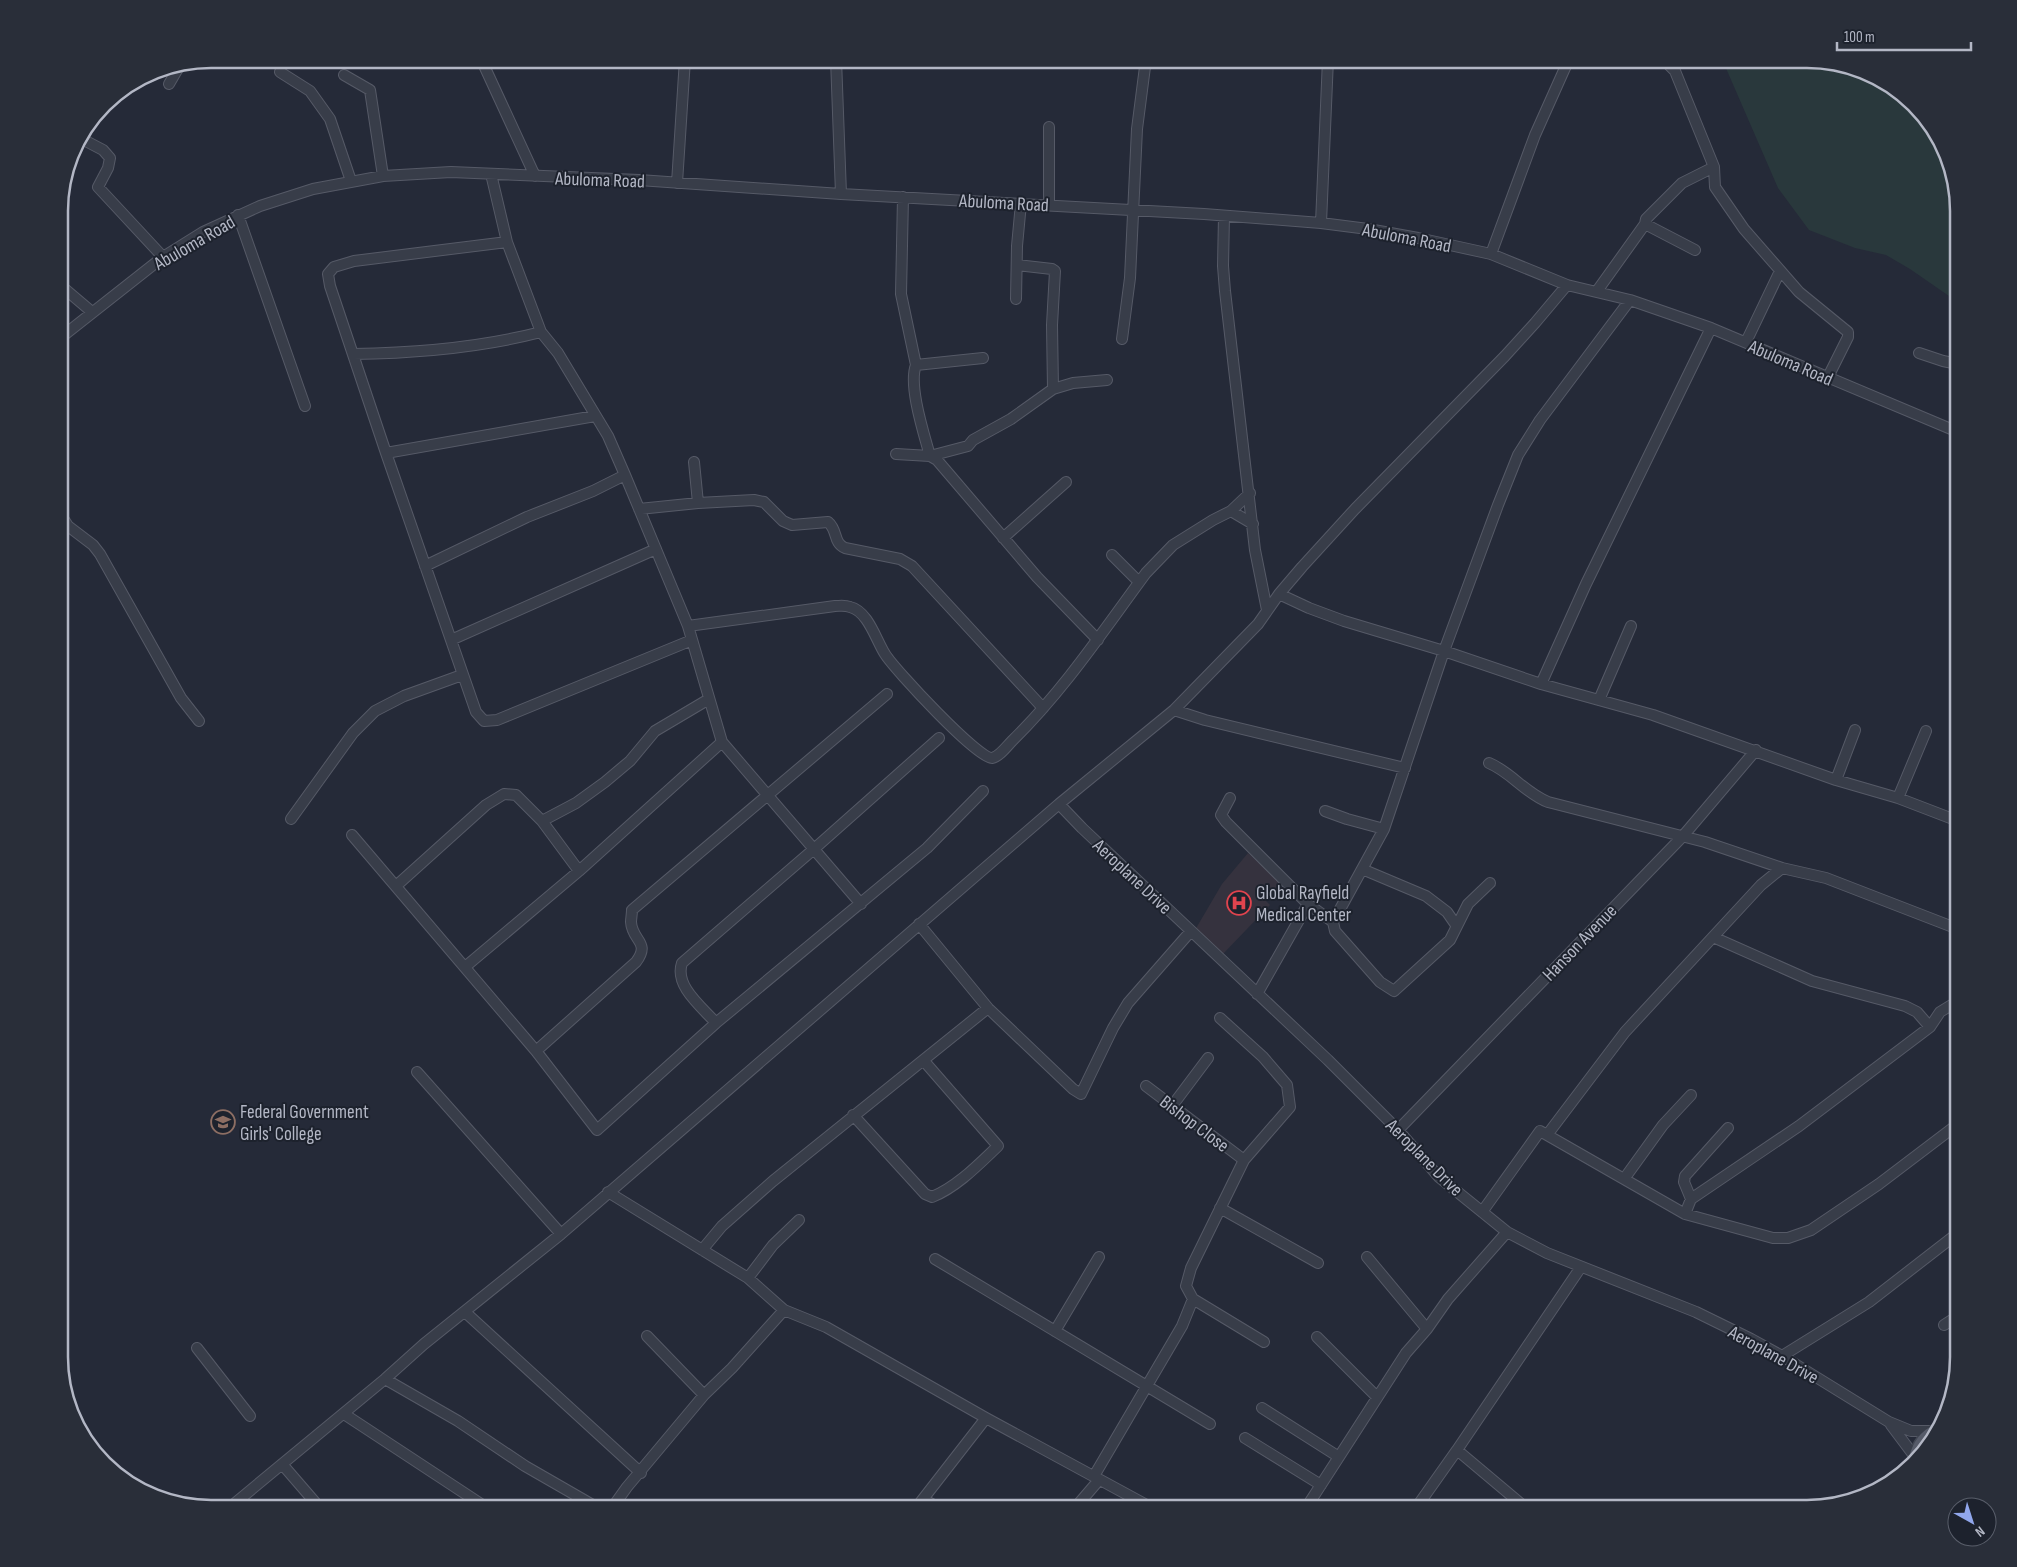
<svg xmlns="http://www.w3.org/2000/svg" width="2017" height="1567" font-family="'Sofia Sans Condensed',sans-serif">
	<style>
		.medical { fill: #35323e }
		.green { fill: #29383c }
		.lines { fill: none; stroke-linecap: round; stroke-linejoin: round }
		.minor-casing { stroke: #565a67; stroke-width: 12 }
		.major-casing { stroke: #414652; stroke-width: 15 }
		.minor { stroke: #383d49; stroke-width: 10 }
		.major { stroke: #565b69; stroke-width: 12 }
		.labels { text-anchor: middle; stroke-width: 4; stroke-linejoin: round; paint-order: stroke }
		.street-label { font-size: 19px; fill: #b3b7c5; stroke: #1d222d }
		.poi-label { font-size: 19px; fill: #b3b7c5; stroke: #1d222d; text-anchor: start }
		.rim { fill: none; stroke: #b3b7c5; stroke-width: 2.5 }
	</style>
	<rect width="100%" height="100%" fill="#252a38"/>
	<path class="medical" d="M1248,853L1282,884L1266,901L1270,905L1223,954L1195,930L1222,884Z"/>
	<path class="green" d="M1722,59H1807L1855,67L1899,90L1942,143L1958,210V300L1949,296L1910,269L1886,255L1855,248L1809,230L1778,188Z"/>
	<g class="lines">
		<g class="minor-casing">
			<path id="minor" d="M481,59L535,176
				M836,59L841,194
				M1663,59L1675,71L1714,167L1715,187L1744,229L1799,292L1848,332V337L1828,377
				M280,72L310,91L330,119L351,181
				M344,75L370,90L383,176
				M169,84L180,65
				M80,138L103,150L110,158L108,168L98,187L163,257
				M491,174L507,242L541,332L558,353L608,436L625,475L688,626L722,742L861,904
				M677,183L685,59
				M903,197L901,294L916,365C908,385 924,434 930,456L937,460L1037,577L1098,640
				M1049,205V127
				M238,215L305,406
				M1224,216L1223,266L1225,291L1255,550L1267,610
				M1321,223L1328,59
				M1645,224L1646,219L1682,183L1714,167
				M507,242L354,261L334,267L328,274L330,286L386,453L476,712L484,721L497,720L692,640
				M1491,254L1535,135L1569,59
				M1017,265L1052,269L1055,271L1052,325L1053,389
				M59,284L92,312
				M1597,291L1645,224L1695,250
				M1016,299L1017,246L1021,203
				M59,339L163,257L203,232L260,206L313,189L383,176L451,172L639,180L841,194L1204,214L1321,223L1368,229L1418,238L1491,254L1567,285L1630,300L1711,328L1958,432
				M1122,339L1130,278L1137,129L1146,59
				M1746,342L1780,271
				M1919,353L1943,361L1958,364
				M353,354C417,353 479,348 541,332
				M916,365L983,358
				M386,453L595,416
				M896,454L930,456L968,446L973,440L1011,419L1053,389L1073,383L1107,380
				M698,503L754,500L764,502L783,521L792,525L828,522C838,530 833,543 845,548L900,559L912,566L1043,708
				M639,509L698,503L694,462
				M1231,511L1253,524
				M59,512L68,526L93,545L100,554L181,698L199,721
				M1003,538L1066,482
				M1112,555L1139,582
				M425,566L527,517L593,491L625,475
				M1279,594L1309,608L1344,621L1444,651L1541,684L1653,715L1836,780L1898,798L1958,821
				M688,626L835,606C840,606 845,605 850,607C868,611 876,640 885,654C894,669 980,761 992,758C999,757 1007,746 1012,741C1064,690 1103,631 1146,573L1173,545L1213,520L1231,511L1250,493
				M451,640L656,549
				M1541,684L1586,584L1711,328
				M1599,700L1631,626
				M1174,710L1205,720L1405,768
				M1489,763C1511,772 1525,793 1548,802L1705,842L1782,868L1826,878L1958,929
				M1836,780L1855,730
				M1230,798L1221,815L1226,822L1308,904L1333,922
				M1898,798L1926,731
				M1059,804L1082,828L1328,1060L1398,1130L1439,1177L1507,1232L1547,1253L1696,1312L1751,1339L1782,1356L1889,1422L1911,1431H1935
				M1325,811L1347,819L1384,829
				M291,819L353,733L375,711L404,696L462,675
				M542,821L576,803L605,782L630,761L655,731L709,699
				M352,835L536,1051L597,1130L716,1023L927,848L983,791
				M1362,869L1426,896L1447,912L1456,925
				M1490,883L1468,904L1450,940L1394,991L1380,982L1335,931L1333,922L1384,829L1444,651L1498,505L1518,455L1540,420L1630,300
				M396,886L486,805L504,794L516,795L542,821L579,871
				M919,924L988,1008L1073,1089L1081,1094L1113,1028L1128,1003L1191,931
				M1713,937L1812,981L1905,1006L1917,1012L1930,1027
				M465,967L579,871L722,742
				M1257,994L1308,904
				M1220,1018L1263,1057L1287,1085L1290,1107L1244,1160L1191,1268L1186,1286L1193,1299L1264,1342
				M716,1023C702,1007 674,986 682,963L814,849L939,738
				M536,1051L636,962C651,942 632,941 631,922C631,919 632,914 632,910L887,694
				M417,1072L561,1234
				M1146,1086L1244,1160
				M1172,1106L1208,1058
				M853,1115L925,1194L932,1197C957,1187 979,1164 998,1146L924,1061
				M1398,1130L1683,836L1756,750
				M1547,1135L1685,1214L1773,1238H1788L1811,1230L1879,1184L1958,1124
				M1624,1179L1663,1125L1691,1095
				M608,1192L748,1278L784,1310L826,1327L986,1418L1152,1508
				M1691,1199L1684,1182L1685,1176L1728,1128
				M1220,1208L1318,1263
				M1482,1212L1540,1131L1547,1135L1625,1032L1761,885L1782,868
				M1685,1214L1691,1199L1799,1126L1930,1027L1940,1012L1958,1001
				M702,1250L722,1226L773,1181L988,1008
				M1367,1257L1427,1329
				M935,1259L1210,1424
				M748,1278L773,1245L799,1220
				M465,1312L641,1473
				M1944,1325L1958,1316
				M1055,1331L1099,1257
				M647,1336L704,1395
				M1317,1337L1377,1397
				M197,1348L250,1416
				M1782,1356L1869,1302L1958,1233
				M385,1379L458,1421L525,1466L598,1508
				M1262,1408L1339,1457
				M344,1414L487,1508
				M1891,1425L1915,1457
				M1245,1438L1321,1485
				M1457,1450L1581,1267
				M282,1464L320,1508
				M1094,1476L1182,1326L1193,1299
				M923,1499L939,1508
				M229,1508L385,1379L424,1344L561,1234L1059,804L1174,710L1258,624L1279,594L1302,567L1355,509L1505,356L1535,323L1567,285
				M612,1508L627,1487L704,1395L732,1368L784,1310
				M916,1508L986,1418
				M1075,1508L1099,1480
				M1306,1508L1406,1353L1427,1329L1448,1299L1507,1232
				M1416,1508L1457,1450L1526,1508"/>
		</g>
		<g class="major-casing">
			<path id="major" d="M1915,1459C1918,1445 1924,1436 1937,1430"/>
		</g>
		<use href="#minor" class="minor"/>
		<use href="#major" class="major"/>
	</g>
	<defs>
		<g id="hospital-ring" transform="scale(1.25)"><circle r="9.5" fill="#1d222d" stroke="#e0444e" stroke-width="1.5"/><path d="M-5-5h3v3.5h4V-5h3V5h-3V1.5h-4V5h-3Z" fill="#e0444e"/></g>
		<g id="university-ring" transform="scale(1.25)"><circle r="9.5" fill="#1d222d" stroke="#8d6e63" stroke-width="1.5"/><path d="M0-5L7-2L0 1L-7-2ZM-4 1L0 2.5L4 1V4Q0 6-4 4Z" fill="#8d6e63"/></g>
	</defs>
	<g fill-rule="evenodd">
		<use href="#hospital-ring" x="1239" y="903"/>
		<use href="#university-ring" x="223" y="1122"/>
	</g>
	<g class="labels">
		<g class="street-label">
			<text transform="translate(600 179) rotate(2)" y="7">Abuloma Road</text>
			<text transform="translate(1004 202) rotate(3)" y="7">Abuloma Road</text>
			<text transform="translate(1407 237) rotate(11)" y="7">Abuloma Road</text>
			<text transform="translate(194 242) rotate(-30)" y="7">Abuloma Road</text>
			<text transform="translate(1791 362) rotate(23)" y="7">Abuloma Road</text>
			<text transform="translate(1133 876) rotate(43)" y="7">Aeroplane Drive</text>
			<text transform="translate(1579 942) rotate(-46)" y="7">Hanson Avenue</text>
			<text transform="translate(1195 1123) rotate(37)" y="7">Bishop Close</text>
			<text transform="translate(1425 1157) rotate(45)" y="7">Aeroplane Drive</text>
			<text transform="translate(1774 1354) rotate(29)" y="7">Aeroplane Drive</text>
		</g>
		<g class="poi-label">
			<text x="1256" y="899">Global Rayfield<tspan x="1256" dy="22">Medical Center</tspan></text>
			<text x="240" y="1118">Federal Government<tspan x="240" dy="22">Girls' College</tspan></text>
		</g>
	</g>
	<path d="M0 0H2017V1567H0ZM211 68H1807A143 143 0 0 1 1950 211V1357A143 143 0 0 1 1807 1500H211A143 143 0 0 1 68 1357V211A143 143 0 0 1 211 68Z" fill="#292e39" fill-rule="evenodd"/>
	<path class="rim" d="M211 68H1807A143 143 0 0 1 1950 211V1357A143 143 0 0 1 1807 1500H211A143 143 0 0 1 68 1357V211A143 143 0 0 1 211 68Z"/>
	<g transform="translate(1972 1522) rotate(141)"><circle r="24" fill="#1d222d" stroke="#595e6a"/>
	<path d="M0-4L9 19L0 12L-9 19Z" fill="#91a7ec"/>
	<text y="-8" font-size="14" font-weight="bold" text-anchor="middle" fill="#b3b7c5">N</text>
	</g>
	<path d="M1837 42v8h134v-8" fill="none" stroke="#b3b7c5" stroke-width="2.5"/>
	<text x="1844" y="42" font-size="15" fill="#b3b7c5" stroke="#1d222d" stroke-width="4" paint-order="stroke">100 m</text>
</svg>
